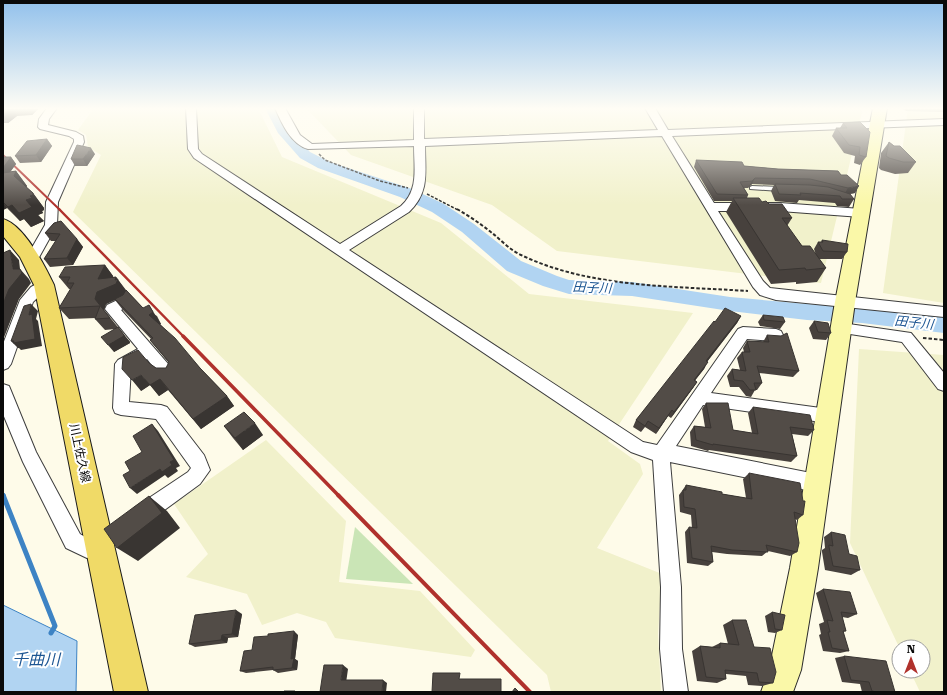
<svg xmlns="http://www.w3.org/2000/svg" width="947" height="695" font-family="'Roboto Serif','Noto Sans JP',serif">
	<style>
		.farmland { fill: #f1f1cb }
		.green { fill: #cae5b6 }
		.water { fill: #b1d4f2; stroke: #3d83c4 }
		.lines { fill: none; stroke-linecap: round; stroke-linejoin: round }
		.stream-far1 { stroke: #3d83c4; stroke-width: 4 }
		.stream { stroke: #3d83c4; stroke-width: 5 }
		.river { fill: #b1d4f2; fill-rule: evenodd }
		.lane-casing { stroke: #3d3d3d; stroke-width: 2 }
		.street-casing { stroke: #3d3d3d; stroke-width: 2 }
		.secondary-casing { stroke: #2c2c2c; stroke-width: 2 }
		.primary-casing { stroke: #1b1b1b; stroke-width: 2 }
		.path-far1 { stroke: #2c2c2c; stroke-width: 1.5; stroke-dasharray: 3 1.5; stroke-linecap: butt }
		.path { stroke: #2c2c2c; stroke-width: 2; stroke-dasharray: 3.5 2; stroke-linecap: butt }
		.lane { fill: #fff; fill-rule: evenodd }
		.street { fill: #fff; fill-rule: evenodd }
		.secondary { fill: #faf8a8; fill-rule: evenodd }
		.primary { fill: #f0da67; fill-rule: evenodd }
		.rail-far3 { stroke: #b0312c; stroke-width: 2 }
		.rail-far2 { stroke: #b0312c; stroke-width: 2.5 }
		.rail-far1 { stroke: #b0312c; stroke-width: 3.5 }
		.rail { stroke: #b0312c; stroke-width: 4 }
		.wall { fill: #47413d }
		.shaded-wall { fill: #393532 }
		.building { fill: #524c47; stroke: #393532 }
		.labels { text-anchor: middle; stroke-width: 4; stroke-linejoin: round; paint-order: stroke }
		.street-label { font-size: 12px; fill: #0a0a0a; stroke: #fff }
		.water-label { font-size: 13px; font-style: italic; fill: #1d5693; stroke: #fff }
		.near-water-label { font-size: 16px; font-style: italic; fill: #1d5693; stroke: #fff }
	</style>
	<rect width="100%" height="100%" fill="#fefbe9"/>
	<path class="farmland" d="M94,108H258L282,157L441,223L529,294L693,313L608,441L640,464L643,474L597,548L662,574L658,634L661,692H551L547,675L73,212L101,155L88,147L86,135L78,130Z
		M306,108H863L821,283L557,251L492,205L351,155Z
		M908,108H944V303L883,293Z
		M859,349L944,355V692H920L910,671H923V647H899L850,543Z
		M266,440L346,521L339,582L420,591L475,650L471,657L335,638L326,622L297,613L262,625L247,594L186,577L208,554L174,504Z"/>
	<path class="green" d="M355,527L413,584L346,579Z"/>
	<path class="water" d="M3,605L77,641L76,692H3Z"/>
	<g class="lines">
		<path class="stream-far1" d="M3,495L4,496"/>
		<path class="stream" d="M3,495L55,626L51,633"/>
		<path class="river" d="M265,108H279L291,131L310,152L330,162L412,189L444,204L474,224L521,261L557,276L569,280L632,282L730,297L807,304L862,307L944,317V333L862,323L807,320L730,311L632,296L569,294L543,286L507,271L462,232L432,212L400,197L318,168L300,158L278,133Z"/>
		<g class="lane-casing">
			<path id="lane" d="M752,186L780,187L783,189L780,191L750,189V187Z"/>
		</g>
		<g class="street-casing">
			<path id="street" d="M47,108H57L49,119L48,125L76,132L83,136L84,142L58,202L57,225L37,261L32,262L27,261L26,258L45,225L46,202L74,142V139L69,136L40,129L38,127L39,119Z
				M186,108H196L198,149L202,154L340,244L401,206C419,190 414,168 414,146L308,149C291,144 282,124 275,108H285L300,135L312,144L414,140V108H424V139L658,130L645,108H655L668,130L944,119V125L672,136L714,203H780L861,209L865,210L867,213L865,216L861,217L780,211H718L763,281L770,288L944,307V317L776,300L760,295L753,287L662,136L425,146C425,172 430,192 409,212L349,250L643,442L657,445L738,329L743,327L776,329L781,331L783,335L781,339L776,341L747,339L711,393L828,409L834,411L836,416L834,421L828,423L703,405L676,446L816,474L822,477L825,483L822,489L816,492L670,462L681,587L682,649L688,692H664L660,649L661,587L653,460L631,452L194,158L188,149Z
				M44,280L49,282L51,285L33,302L11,364L8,368L3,370V344L20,300L31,287Z
				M126,296L131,297L133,301L131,305L121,310L176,373L174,377C161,382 154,367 147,359L131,367L129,402L161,405L167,407L204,455L210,470L200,484L148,522L141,524L134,522L132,515L134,508L188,472L191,468L156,419L121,415L115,413L113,408L115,364L118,360L138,349L105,309L107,305Z
				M842,323L911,333L944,373V391L938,389L902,342L837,332L835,328L837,324Z
				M3,384L9,386L36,452L80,534L87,538L103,531L110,534L113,541L110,548L87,558L66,548L23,462L3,414Z"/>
		</g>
		<g class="secondary-casing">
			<path id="secondary" d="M873,108H887L855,302L818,568L801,670L793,692H761L769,670L790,568L835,302Z"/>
		</g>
		<g class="primary-casing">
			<path id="primary" d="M3,219C24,225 45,266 54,285L148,692H114L34,285L20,257L3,236Z"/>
		</g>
		<path class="path-far1" d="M319,154L325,160L380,181L408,188
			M427,194L458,210"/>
		<path class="path" d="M457,209C469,216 481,224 492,233C501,240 510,250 521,255C590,288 673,286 748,291
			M923,338L944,340"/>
		<use href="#lane" class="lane"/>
		<use href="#street" class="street"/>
		<use href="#secondary" class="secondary"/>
		<use href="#primary" class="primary"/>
		<path class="rail-far3" d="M3,155L60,210"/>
		<path class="rail-far2" d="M59,209L184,337"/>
		<path class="rail-far1" d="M183,336L339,496"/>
		<path class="rail" d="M338,495L530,692"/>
	</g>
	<path class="wall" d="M3,108H39L32,115L17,116L8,123H3Z
		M902,108H944V112L906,111Z
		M860,122L866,157L860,165L854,163L855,156L844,153L832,136L836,128H840L843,123Z
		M47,139L52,146L41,162L20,163L15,156Z
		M889,142L916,162L908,173L895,174L881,170L879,168L881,153Z
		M95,154L87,166H75L71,159Z
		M3,157H11L16,164L10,172L16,171L27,186L26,187L33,193L44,208V210L42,211L43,213L38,215L44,221L31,227L24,219L20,221L7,208L3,210Z
		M696,160L744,166L778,169L838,171L855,193L849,194L854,199L849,207L837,206L835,203L799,200L797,203L775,201L771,191L774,185L752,184L748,188H744L748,195L747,198L762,202L769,204L792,218L787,226L802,246L816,255L814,249L818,242H821L822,240L847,252L842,259H819L826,268L817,282L796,284V282L771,284L726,212L732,201H714L694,167Z
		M54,223L77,239L83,247L73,265L50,267L44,259L56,241H51L45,233Z
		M105,265L113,276V277H116L126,290L143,308L157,316L161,324H160L200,368L227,396L234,406L201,429L168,390L159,396L150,385L141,391L149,363L156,368H166L169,363L150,340L151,339L123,310L115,300L106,304L104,310L130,342V343L114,352L115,329L105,330L95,319L96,318L69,319L59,308L71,289H69L59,277Z
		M763,315L785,322L780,329L760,326L758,322Z
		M741,316L737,323L707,362L704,369L695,380L697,382L693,388L671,418L668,416L656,434L645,427L641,432L633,427L636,420L715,322Z
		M814,321L831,333L826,340L813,339L809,328Z
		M767,335L799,371L793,377L759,373L762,383L757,390H755L751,397L746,396L739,387H730L727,376L732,369L740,370L737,358L742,352H744L743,348L747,341L763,342Z
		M706,403L733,430L752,433L748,413L753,407L814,430L808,436L792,434L797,456L791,462L709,450L708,451L691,446L690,432L694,426L705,427L702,409Z
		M224,426L263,435L243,450L233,438Z
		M749,473L803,515L797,520L795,519L797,552L790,556L768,551L762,556L727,554L712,552L713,562L708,566L687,563L685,532L689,527L692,528L691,515L680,512L679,495L682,491L686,485L722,494L746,498L743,479Z
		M831,532L849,554L860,570L851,575L825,570L822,552V550L825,548L824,537Z
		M823,589L857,614L848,618L842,617L846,631L843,632L849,651L840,653L823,651L819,635L821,634L819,624L824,622L816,593Z
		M772,612L782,630L775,633L768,632L765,616Z
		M242,614L238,637L228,638L227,643L195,647L189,644Z
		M732,620L754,647L773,683L762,686L748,685L746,676L726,674V679L717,683L697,681L692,651L700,646L712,647L720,643L728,644L723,625Z
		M298,635L295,659L298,661L297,670L278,673L273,670L246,673L240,671L252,650Z
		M844,656L895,692H862L860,684L842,682L835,658Z"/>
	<path class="shaded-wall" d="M12,108L17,116L8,123L3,115Z
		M27,108H39L32,115Z
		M47,139L52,146L41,162L36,155Z
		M91,148L95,154L87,166L83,159Z
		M11,157L16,164L3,182V168Z
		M16,171L27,186L25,190L14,176Z
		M755,178L752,184L748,188L752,181Z
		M859,186L855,193L844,195L848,188Z
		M33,193L44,208V210L42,211L43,213L38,215L44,221L31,227L19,213L26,200Z
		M3,203L7,208L3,210Z
		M12,205L24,219L20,221L8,207Z
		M77,239L83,247L73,265L67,258Z
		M10,250L19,260L20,269L29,279L31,283L19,299L3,340V304L13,269Z
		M105,265L113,276L108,288L115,280L116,277L126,291L125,295L106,304L104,310L95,299L98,279Z
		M31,304L38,311L36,319L38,321L42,346L21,350L19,348H18L11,341L29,315Z
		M149,305L161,324L157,326L149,315Z
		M741,316L737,323L702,368L706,361Z
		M124,335L130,342V343L114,352L108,345Z
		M708,362L704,369L690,387L694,380Z
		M141,375L150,385L141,391L132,380Z
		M160,379L168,390L159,396L150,385Z
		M697,382L693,388L671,418L674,412Z
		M227,396L234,406L201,429L193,419Z
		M672,410L656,434L659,428Z
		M255,423L263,435L243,450L235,438Z
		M152,424L158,431L180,466L176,468L178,471L168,478L165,475L137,494L130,488L170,462Z
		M149,496L167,511L180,528L138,561L117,548Z
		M236,610L242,614L238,637L232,634Z
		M294,631L298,635L295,659L298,661L297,670L292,668L291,659Z
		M222,635L228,638L227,643L221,640Z
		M343,665L348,669L346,683L341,680Z
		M383,680L387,683L386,692H382Z"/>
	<path class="building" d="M3,108H19H12L3,115Z
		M860,122L870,132L866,157L859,155L860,147L849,145L836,128H847L843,123Z
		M47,139L36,155L15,156L27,141Z
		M889,142L894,146H900L916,162H903L889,158L886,156Z
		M77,145L91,148L83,159H71Z
		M3,157H11L3,168Z
		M696,160L742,162L744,166L778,169L838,171L841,175H847L859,186L848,188L810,179L755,178L752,181L740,182L748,195L717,194Z
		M16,171L14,176L33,193V195L30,196L32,198L26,200L32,207L19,213L12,205L8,207L3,202V173Z
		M775,184L810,185L828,187L850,194L854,199H842L840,196L800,193L801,195L779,194Z
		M733,198H759L762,202L766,201L769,204H782L792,218H782L802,246H810L826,268L806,270L805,268L779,270Z
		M61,221L77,239L67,258L44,259L60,234L45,233L54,223Z
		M822,240L848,244L847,252L823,251L818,242H823Z
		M10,250L13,269H20L22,273L9,289L3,304V253Z
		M105,265L98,279L116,277L115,280L118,279L116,284L97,292L95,299L110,318L95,319L100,306L59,308L74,283H67L70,277H59L65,267Z
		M126,290L143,308L149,305L153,312L149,315L175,338L200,368L227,396L193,419L160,379L150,385L141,375L132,380L122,369L123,357L138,350L149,363L156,368H166L169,362L150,340L153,338L115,299L123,295Z
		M31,304L29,315L32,314L35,339L13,343L14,341H11L24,306Z
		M725,308L741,316L706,361L708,362L694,380L697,382L674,412L672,410L659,428L648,421L645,426L636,420L714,321L715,322Z
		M763,315L783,317L785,322L764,320Z
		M814,321L828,323L831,333L818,332Z
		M118,327L124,335V336L108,345L101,337Z
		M787,333L799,371L757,366L762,383H754L756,390H750L743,381L734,380L732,369L746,371L742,352H750L747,341L769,342L767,335L781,336Z
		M706,403H728L733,430L758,434L753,407L810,415L814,430L790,427L797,456L713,444V445L696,440L694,426L711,428Z
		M244,412L255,423L235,438L224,426Z
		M152,424L174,460L170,462L172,465L162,472L160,469L130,488L123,475L130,471L125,462L142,452L133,436Z
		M749,473L800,483L803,501H805L803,515L794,512L799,543L797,552L766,545L768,552L732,550L711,546L713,562L692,558L689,527L697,528L695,509L684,507L683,490H686V485L722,492V494L752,499Z
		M149,496L162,513L117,548L104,529Z
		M831,532L845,535L849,554L857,556L860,570L833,566L829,547V545L833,546Z
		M823,589L850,592L857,614L841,612L846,631H843L849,651L832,648L828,632H830L827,620L833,621Z
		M236,610L232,634L222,635L221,640L189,644L195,615Z
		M772,612L785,615L782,630L775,629Z
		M732,620H746L754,647L770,648L776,672L773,683L759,682L757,673L725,670L726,679L706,677L700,646L720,648V643L739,645Z
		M294,631L291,659L294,658L292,668L273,670V667L240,671L244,651L252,650L254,637L268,636V634Z
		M844,656L886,661L895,692H877L872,691L869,682L851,680Z
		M324,665H343L341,680H383L382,692H320Z
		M433,673H460L459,679H501V692H432Z
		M515,688L519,692H512Z
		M284,691H295V692H284Z"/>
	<linearGradient id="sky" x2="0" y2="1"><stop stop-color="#92c1ec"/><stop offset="0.53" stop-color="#fffdf5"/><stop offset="1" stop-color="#fffdf5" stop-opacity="0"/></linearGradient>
	<rect width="947" height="205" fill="url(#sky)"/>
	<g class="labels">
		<g class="street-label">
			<text transform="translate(80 453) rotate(78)" y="4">川上佐久線</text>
		</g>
		<g class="water-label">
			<text transform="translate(592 287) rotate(3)" y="5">田子川</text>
			<text transform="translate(914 322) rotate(6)" y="5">田子川</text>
		</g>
		<g class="near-water-label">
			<text x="36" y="665">千曲川</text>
		</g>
	</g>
	<rect width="947" height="695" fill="none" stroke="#0a0a0a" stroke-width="8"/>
	<g transform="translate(911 659)"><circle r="19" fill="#ffffff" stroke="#9d9d9d"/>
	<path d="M0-3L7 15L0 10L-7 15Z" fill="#b0312c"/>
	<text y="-6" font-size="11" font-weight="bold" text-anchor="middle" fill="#0a0a0a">N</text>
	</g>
</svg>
